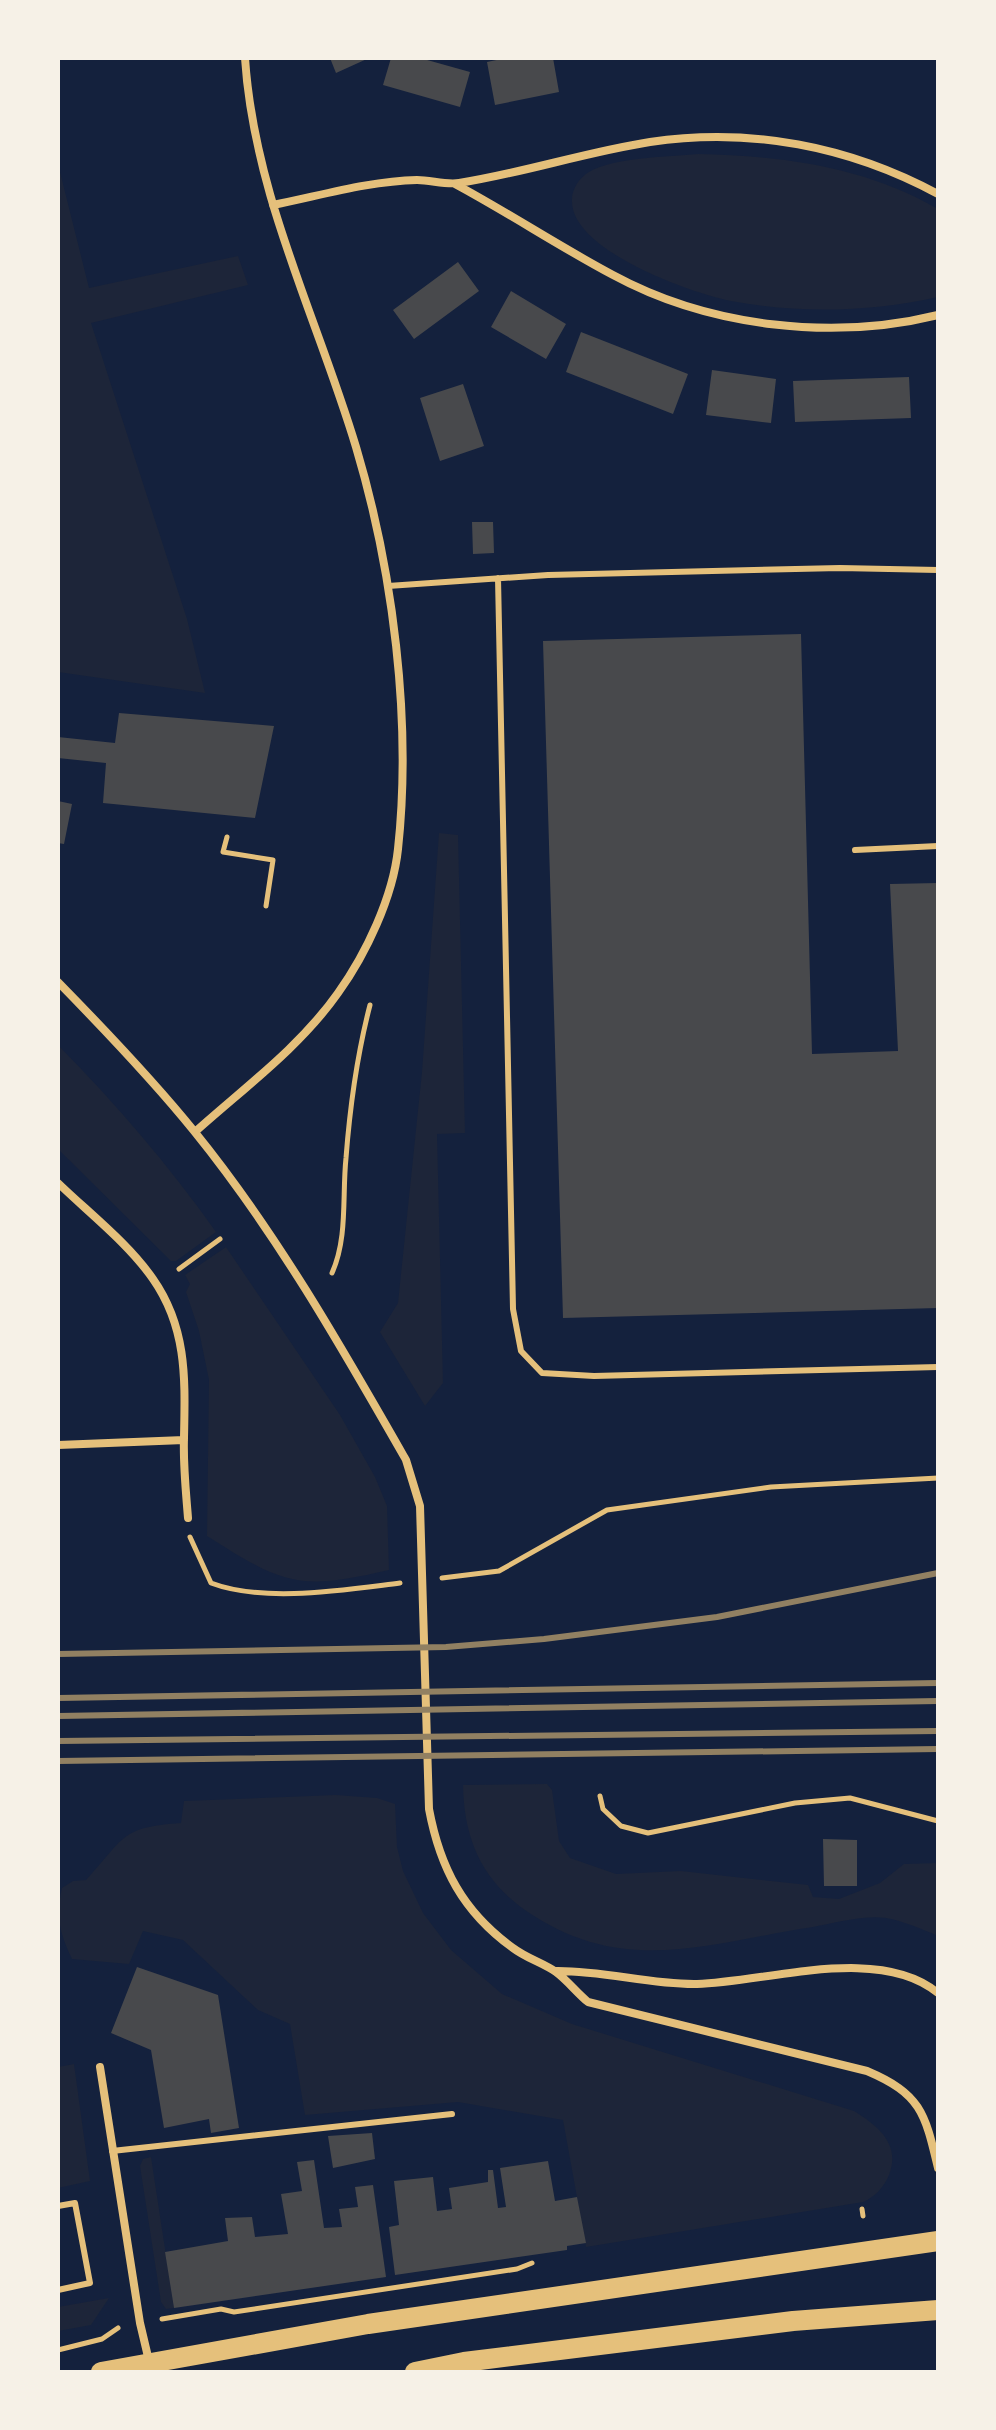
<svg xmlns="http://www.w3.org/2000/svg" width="996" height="2430" font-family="Arial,sans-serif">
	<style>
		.green { fill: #1d2539 }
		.building { fill: #48494c }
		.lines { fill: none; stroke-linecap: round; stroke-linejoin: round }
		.path { stroke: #e5c07b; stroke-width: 5 }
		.service { stroke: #e5c07b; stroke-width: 6 }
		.minor { stroke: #e5c07b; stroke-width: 8 }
		.primary { stroke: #e5c07b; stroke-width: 20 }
		.rail { stroke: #918062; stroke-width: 6 }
	</style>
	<rect width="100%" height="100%" fill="#14213d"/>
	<path class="green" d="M698,154C782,156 863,166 938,209V297C870,312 799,314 731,301C691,293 573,251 572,202C571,190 579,178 589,172C615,157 668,157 698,154Z
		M58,164L89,288L238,256L248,285L91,323L187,619L205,693L58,672Z
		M439,833L458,835L465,1133L437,1134L443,1383L425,1406L380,1332L398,1303L422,1072Z
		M58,1045C116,1104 168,1164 216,1232L176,1261H171L58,1149Z
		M226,1247L340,1415L375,1477L387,1506L389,1570C299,1591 284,1585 207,1536L209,1380L199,1331L186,1292L190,1284L185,1275Z
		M547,1784L552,1790L559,1841L570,1858L616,1874L681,1871L808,1885L813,1897L839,1899L880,1883L904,1864L938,1863V1936C922,1929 903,1921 886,1918C864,1915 835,1923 813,1927C707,1943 623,1978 525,1910C481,1879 464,1838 463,1785Z
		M336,1795L377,1798L395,1804L397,1847L403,1871L423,1913L451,1950L502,1994L572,2024L854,2111C878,2126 901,2144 889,2175C884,2187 875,2197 863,2202L586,2247L563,2120L458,2102L305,2115L290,2024L258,2010L183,1940L143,1931L129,1964L72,1959C60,1934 55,1916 62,1888L73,1881L86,1880C125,1838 120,1827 181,1823L184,1801Z
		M74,2064L90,2181L58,2188V2067Z
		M151,2157L174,2308L166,2309L161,2302L140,2166L143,2159Z
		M109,2298L91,2325L58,2331V2307Z"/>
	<path class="building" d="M330,58H369L336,73Z
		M391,58H420L470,72L460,107L383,85Z
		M506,58H553L559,92L495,105L487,62Z
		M458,262L479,291L414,339L393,310Z
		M511,291L566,324L546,359L491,327Z
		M581,332L688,374L673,414L566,372Z
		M712,370L776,379L771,423L706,415Z
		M909,377L911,418L795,422L793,381Z
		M463,384L484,446L440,461L420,398Z
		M472,522H493L494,553L473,554Z
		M801,634L812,1054L898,1051L890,884L938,883V1308L563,1318L543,641Z
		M119,713L274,726L255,818L103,803L106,763L58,758V737L115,743Z
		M58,801L72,804L64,844L58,843Z
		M823,1839L857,1840V1886H824Z
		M137,1967L218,1995L239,2128L211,2133L209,2119L164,2128L151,2050L111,2033Z
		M372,2133L375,2159L333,2168L328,2136Z
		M314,2160L324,2228L342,2227L339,2209L358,2207L355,2187L373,2185L386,2277L174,2308L165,2252L228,2241L225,2218L252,2217L255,2237L288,2234L281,2194L302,2191L297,2162Z
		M548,2161L555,2201L577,2197L586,2243L567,2246V2250L395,2275L389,2227L399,2225L394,2181L433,2177L437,2211L452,2209L449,2188L488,2182V2170H493L498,2208L506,2207L500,2168Z"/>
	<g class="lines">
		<path class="path" d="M227,837L223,852L273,860L266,906
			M179,1269L220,1239
			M332,1273C348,1237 342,1196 346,1158C350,1106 357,1055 370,1005
			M190,1537L211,1583C264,1603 343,1590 400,1583
			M442,1578L499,1571L607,1510L771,1487L938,1478
			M600,1796L603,1809L621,1826L648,1833L795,1803L850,1798L938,1821
			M862,2209L863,2216
			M162,2319L221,2309L234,2312L517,2269L532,2263
			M58,2350L102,2339L118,2328"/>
		<path class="service" d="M498,578L513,1309L521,1351L542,1373L594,1376L938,1367
			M388,586L548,575L840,568L938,570
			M855,850L938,846
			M112,2151L452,2114
			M58,2206L75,2203L90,2283L58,2290"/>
		<path class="minor" d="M455,184C509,213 560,247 613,275C709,327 833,341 938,315
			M273,205C319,196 369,181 417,180C431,180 445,185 459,183C523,173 586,152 650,142C750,127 849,146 938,194
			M58,982C105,1030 152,1079 194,1131C276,1232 342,1348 406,1460L420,1506L429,1809C440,1868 463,1912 513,1948C526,1958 543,1963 556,1972C567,1980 577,1993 588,2002L867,2071C921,2094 925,2113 938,2168
			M195,1132C244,1088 300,1047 338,993C366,954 393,897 398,849C412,720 393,571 356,447C317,317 254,195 245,58
			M58,1183C89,1213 128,1243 153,1279C188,1329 185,1382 184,1438C183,1465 186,1492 188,1518
			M58,1445L184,1440
			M555,1971C603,1970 650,1985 697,1984C767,1982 879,1944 938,1993
			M100,2067L140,2323L149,2361"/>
		<path class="primary" d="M101,2372L368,2324L938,2241
			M415,2372L464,2362L793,2321L938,2310"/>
		<path class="rail" d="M58,1654L446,1647L544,1639L717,1617L938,1573
			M58,1698L938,1683
			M58,1716L938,1701
			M58,1741L938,1731
			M58,1761L938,1749"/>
	</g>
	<rect width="996" height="2430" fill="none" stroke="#f6f1e7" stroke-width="120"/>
</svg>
